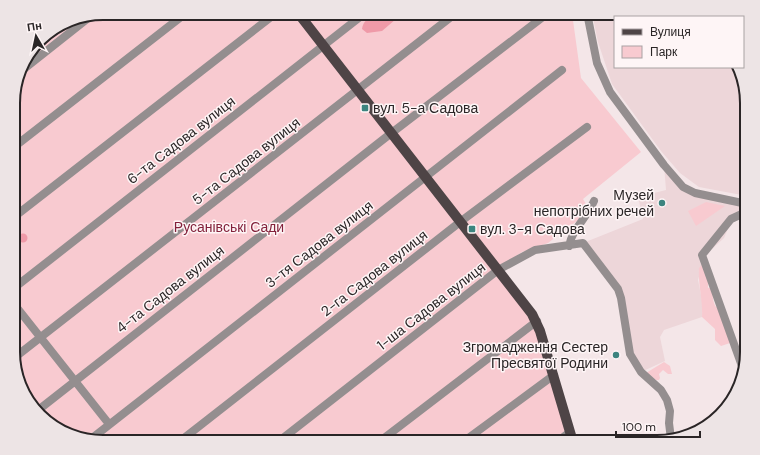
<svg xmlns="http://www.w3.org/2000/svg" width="760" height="455" font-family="'DM Sans',sans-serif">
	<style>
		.built { fill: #edd6d9 }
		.green { fill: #f8cad0 }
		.water { fill: #ef9aa8 }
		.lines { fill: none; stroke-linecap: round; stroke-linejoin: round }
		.minor { stroke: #948e8f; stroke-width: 8 }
		.major { stroke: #4e4446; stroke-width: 10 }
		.poi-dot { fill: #3c847f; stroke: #fef5f6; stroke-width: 1.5 }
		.labels { text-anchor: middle; stroke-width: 3; stroke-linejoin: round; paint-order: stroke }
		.poi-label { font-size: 14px; fill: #2a2526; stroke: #fef5f6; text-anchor: start }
		.street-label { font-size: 14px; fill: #2a2526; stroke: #fef5f6 }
		.park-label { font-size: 14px; fill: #83213b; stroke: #fef5f6 }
		.rim { fill: none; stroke: #2a2526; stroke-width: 2 }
	</style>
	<rect width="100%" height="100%" fill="#f4e6e8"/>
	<path class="built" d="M592,13H657L672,17H615V67H738L747,97V196L699,187L680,173L661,151L612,84L598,42Z
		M664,165L683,187L747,204V215L730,224L724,238L701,259L703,264L698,280L703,305L702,317L664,330L660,337L665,361L641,372L630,354L621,298L583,243L643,219L638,197L666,190Z"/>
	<path class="green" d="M103,13H572L581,78L641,152L583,199L588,207L586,214L548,243L522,252L494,271L533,320L570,442H103L58,430L28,402L14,364V91L22,63L43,35L69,20Z
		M706,202L725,206L696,226L688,211Z
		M703,264L708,279V288L712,287C713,294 712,301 716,307H719L730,343L721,346L715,340V329L702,317C703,300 698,285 699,268Z
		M664,362L670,366L672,374H668L663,370L659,374L660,378L659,380H656L646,373Z"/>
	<path class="water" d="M374,13H403L382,31L367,33L362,29C363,21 369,18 374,13Z
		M18.5 238a4.5 4.5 0 1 1 9 0a4.5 4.5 0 1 1-9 0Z"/>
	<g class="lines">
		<path class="minor" d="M587,13L597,63L610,92L664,165L683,187L695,193L747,204
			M20,72L92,15
			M14,147L186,13
			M14,217L276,13
			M569,246C572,229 587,218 594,201
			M14,288L365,13
			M14,304L109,424
			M14,358L456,13
			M743,369L702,255L731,219L744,213L747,204
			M37,411L385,138L548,13
			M91,439L562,70
			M179,442L460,222L587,127
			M278,442L498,270L535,250L583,243L618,289L621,298L630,354L641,372L661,390L667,400L670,411L669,423L671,439
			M379,442L537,321
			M463,442L554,375
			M557,442L570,432"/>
		<path class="major" d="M298,13L532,314L540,331L573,442"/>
	</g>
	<g class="poi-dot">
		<rect x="361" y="104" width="8" height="8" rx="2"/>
		<circle cx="662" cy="203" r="4"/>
		<rect x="468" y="225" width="8" height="8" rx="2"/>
		<circle cx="616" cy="355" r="4"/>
	</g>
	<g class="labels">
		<g class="poi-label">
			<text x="373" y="113">вул. 5-а Садова</text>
			<text x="654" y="200" text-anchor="end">Музей<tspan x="654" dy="16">непотрібних речей</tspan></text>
			<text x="480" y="234">вул. 3-я Садова</text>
			<text x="608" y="352" text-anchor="end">Згромадження Сестер<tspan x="608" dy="16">Пресвятої Родини</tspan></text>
		</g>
		<g class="street-label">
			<text transform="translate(181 140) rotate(-38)" y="5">6-та Садова вулиця</text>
			<text transform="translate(246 161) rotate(-38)" y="5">5-та Садова вулиця</text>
			<text transform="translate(319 244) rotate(-38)" y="5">3-тя Садова вулиця</text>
			<text transform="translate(374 273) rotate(-38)" y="5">2-га Садова вулиця</text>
			<text transform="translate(170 289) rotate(-38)" y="5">4-та Садова вулиця</text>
			<text transform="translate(431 306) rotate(-38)" y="5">1-ша Садова вулиця</text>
		</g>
		<g class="park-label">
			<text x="229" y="232">Русанівські Сади</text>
		</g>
	</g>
	<path d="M0 0H760V455H0ZM103 20H657A83 83 0 0 1 740 103V352A83 83 0 0 1 657 435H103A83 83 0 0 1 20 352V103A83 83 0 0 1 103 20Z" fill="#ede4e5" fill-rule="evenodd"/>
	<path class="rim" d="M103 20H657A83 83 0 0 1 740 103V352A83 83 0 0 1 657 435H103A83 83 0 0 1 20 352V103A83 83 0 0 1 103 20Z"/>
	<rect x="614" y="16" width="130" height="52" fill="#fef5f6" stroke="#a9a2a3"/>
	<rect x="622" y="29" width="20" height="6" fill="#4e4446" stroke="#a9a2a3"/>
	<text x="650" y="36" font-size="12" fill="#2a2526">Вулиця</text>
	<rect x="622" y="46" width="20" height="12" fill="#f8cad0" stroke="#a9a2a3"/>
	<text x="650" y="56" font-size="12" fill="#2a2526">Парк</text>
	<g transform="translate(36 36) rotate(351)" stroke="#fef5f6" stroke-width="3" paint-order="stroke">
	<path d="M0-3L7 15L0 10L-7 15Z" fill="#2a2526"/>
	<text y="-6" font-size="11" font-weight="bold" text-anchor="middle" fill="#2a2526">Пн</text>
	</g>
	<path d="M616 431v6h84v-6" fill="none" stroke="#2a2526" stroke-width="2"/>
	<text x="622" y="431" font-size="12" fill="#2a2526" stroke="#fef5f6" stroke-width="3" paint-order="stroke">100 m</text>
</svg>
